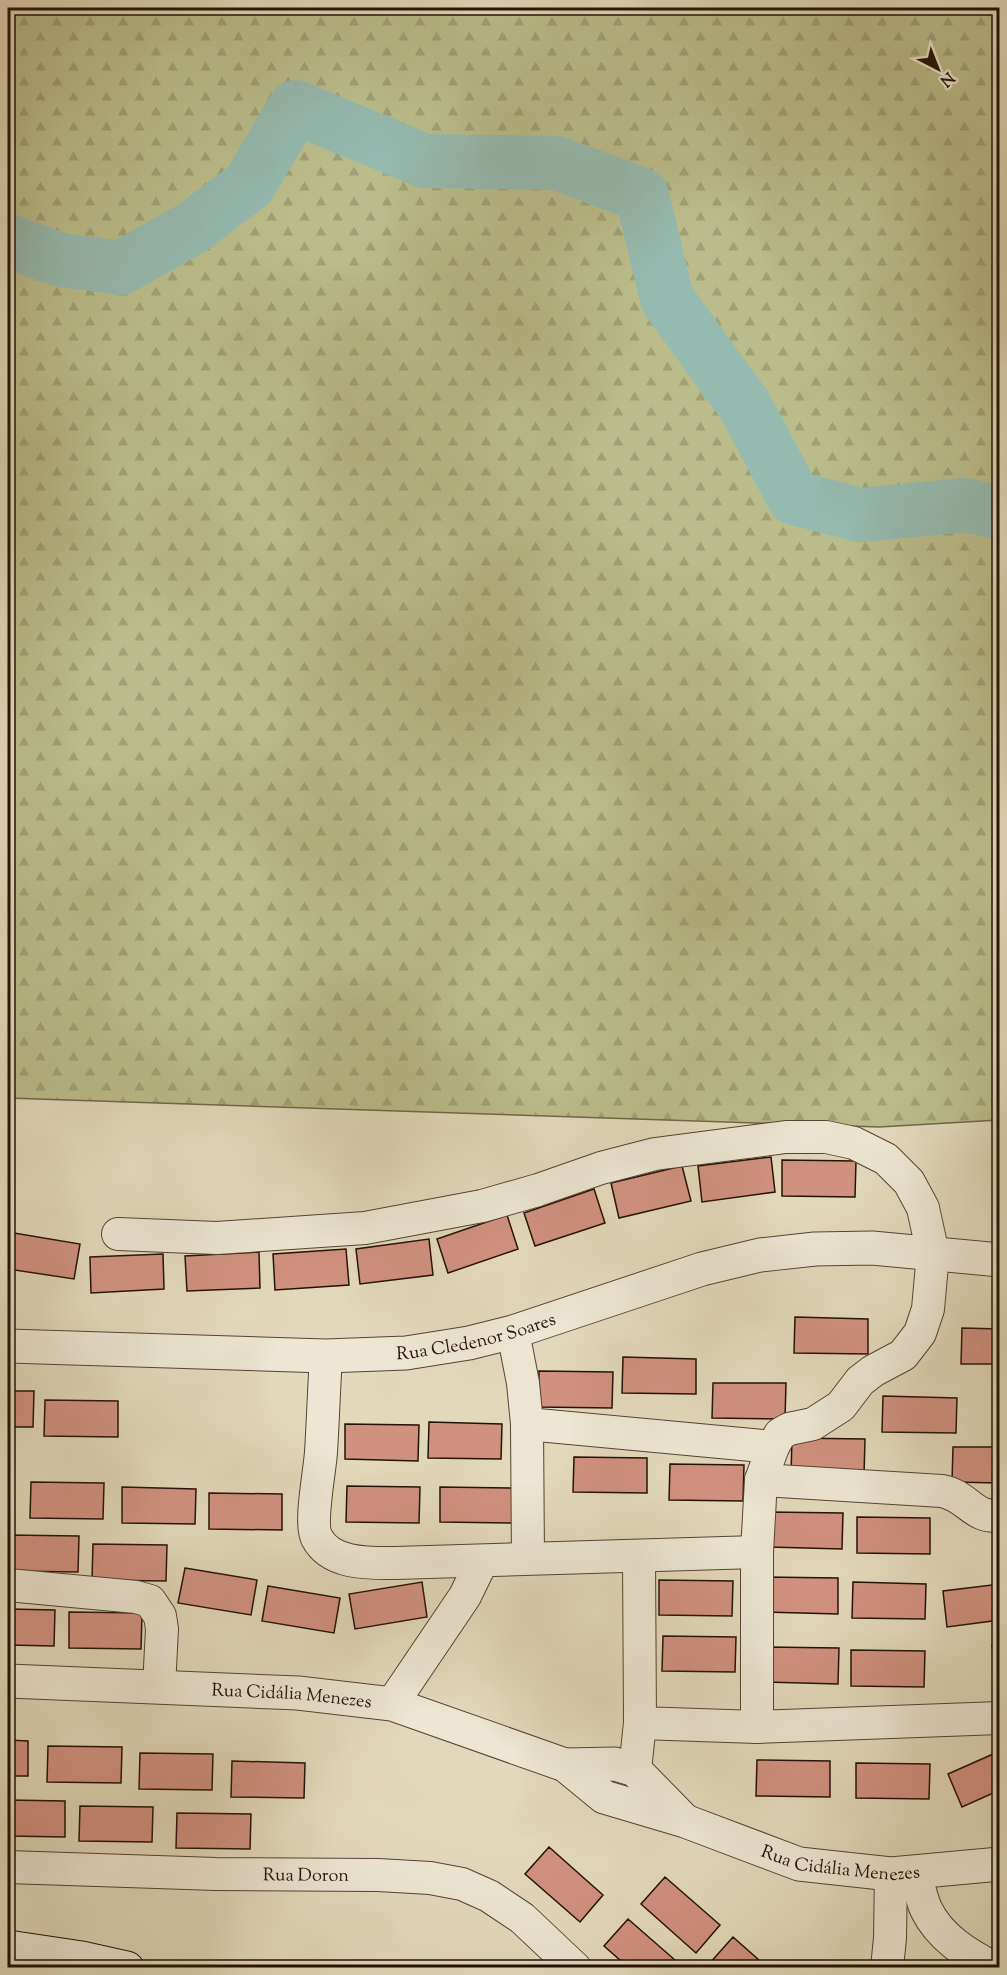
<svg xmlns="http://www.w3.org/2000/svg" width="1007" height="1975" font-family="'Sorts Mill Goudy',serif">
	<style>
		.forest { fill: url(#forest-firs); stroke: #706748; stroke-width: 1.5 }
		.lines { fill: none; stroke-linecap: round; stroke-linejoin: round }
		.river { stroke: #95baaf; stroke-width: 54 }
		.building { fill: #d0917f; stroke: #251106; stroke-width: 1.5 }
		.minor-casing { stroke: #544333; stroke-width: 34 }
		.tertiary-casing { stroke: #544333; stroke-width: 35 }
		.secondary-casing { stroke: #251106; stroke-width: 35 }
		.minor { stroke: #ece6d2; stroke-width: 32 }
		.tertiary { stroke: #ece6d2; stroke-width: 33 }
		.secondary { stroke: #ece6d2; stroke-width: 33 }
		.labels { text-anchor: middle; stroke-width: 6; stroke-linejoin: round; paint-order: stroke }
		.street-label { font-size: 18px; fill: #251106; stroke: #ece6d2 }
	</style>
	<defs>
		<pattern id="forest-firs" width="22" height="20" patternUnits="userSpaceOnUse" patternTransform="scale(1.5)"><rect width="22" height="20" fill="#babd8b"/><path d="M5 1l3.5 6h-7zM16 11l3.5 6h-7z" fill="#a0a176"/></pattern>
	</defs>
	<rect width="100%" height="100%" fill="#e2d9ba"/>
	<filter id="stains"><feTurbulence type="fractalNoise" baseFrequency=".00333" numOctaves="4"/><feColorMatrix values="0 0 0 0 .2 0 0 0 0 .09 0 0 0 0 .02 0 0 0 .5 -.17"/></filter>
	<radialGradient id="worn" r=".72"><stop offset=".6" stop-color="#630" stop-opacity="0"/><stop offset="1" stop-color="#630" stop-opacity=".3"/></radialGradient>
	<path class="forest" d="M8,8H999V1120L879,1127L8,1098Z"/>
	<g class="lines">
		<path class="river" d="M8,241L61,260L121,268L192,228L249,185L295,107L425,161L557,163L642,195L667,299L745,406L794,498L861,515L965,505L1000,513"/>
	</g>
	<path class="building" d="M771,1157L775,1192L702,1202L698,1166Z
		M782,1160L856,1161L855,1197L782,1196Z
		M682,1166L691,1201L619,1218L611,1183Z
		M594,1189L605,1223L535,1246L524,1213Z
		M507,1215L518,1249L448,1273L437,1239Z
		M8,1232L80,1244L74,1279L8,1269Z
		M429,1239L433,1275L360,1284L356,1249Z
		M346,1249L349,1285L275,1290L273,1254Z
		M259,1252L260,1288L187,1291L185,1256Z
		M163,1254L164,1289L91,1293L90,1257Z
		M795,1317L868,1319V1354L794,1353Z
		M962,1328L1000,1329V1364H961Z
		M623,1357L696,1359V1394L622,1393Z
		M539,1371L613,1372L612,1408L538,1407Z
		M713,1383H786L785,1419L712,1418Z
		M8,1391H34L33,1427H8Z
		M883,1396L957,1398L956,1433L882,1432Z
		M45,1400L118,1401V1437L44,1436Z
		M429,1422L502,1424L501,1459L428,1458Z
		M345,1424L419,1425L418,1461L345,1459Z
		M792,1438L865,1439L864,1475L791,1474Z
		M953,1447H1000V1483L952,1482Z
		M574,1457L647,1458V1493L573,1492Z
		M670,1464L744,1465L743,1501L669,1500Z
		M31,1482L104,1483L103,1519L30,1518Z
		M347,1486L420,1487L419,1523L346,1522Z
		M122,1487L196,1489L195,1524L122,1523Z
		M440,1487L514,1488L513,1523L440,1522Z
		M209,1493L282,1494V1530L209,1529Z
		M770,1512L843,1513L842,1549L769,1547Z
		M857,1517L930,1518V1554L857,1553Z
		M8,1535L79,1536L78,1572L8,1571Z
		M93,1544L167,1545L166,1581L92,1580Z
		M185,1568L257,1580L251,1615L178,1603Z
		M765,1577L838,1578V1614L764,1612Z
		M659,1580L733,1581L732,1616L659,1615Z
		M422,1582L427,1617L355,1629L349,1594Z
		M853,1582L926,1584L925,1619L852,1618Z
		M1000,1584V1620L947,1627L943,1591Z
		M268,1586L340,1598L334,1633L262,1621Z
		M8,1609L55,1610L54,1646L8,1645Z
		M69,1612L142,1613L141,1649L69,1648Z
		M663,1636L736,1637L735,1672L662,1671Z
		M1000,1644V1680H997L992,1645Z
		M766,1647L839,1648L838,1684L765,1682Z
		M851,1650L925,1651L924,1687L851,1686Z
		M8,1740L28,1741V1776H8Z
		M48,1746L122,1747L121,1783L47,1782Z
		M1000,1751V1790L962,1807L948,1774Z
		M140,1753L213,1754L212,1790L139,1789Z
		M757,1760L830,1761V1797L756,1796Z
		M232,1761L305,1763L304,1798L231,1797Z
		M856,1763L930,1764L929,1799L856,1798Z
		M8,1800L65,1801V1837L8,1836Z
		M80,1806L153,1807L152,1842L79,1841Z
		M177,1813L251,1814L250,1849L176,1848Z
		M549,1847L603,1895L580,1922L525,1874Z
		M665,1877L720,1925L696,1953L641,1904Z
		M628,1919L683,1967V1968H629L604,1946Z
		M733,1937L768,1968H713L709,1964Z"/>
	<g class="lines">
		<g class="minor-casing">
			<g id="minor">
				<path d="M118,1234L217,1238L365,1228L482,1206L538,1190L601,1168L655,1154L786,1137H826L854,1143L886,1159L909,1182L923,1208L933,1254L928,1309L920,1333L903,1355L873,1371L860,1381L841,1406L813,1424L789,1429L780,1434L773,1447L761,1480L757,1552V1727"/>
				<path d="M513,1332L523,1383L527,1424L528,1558"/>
				<path d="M326,1356C324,1388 323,1420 321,1452C320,1470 309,1524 317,1538C331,1565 370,1563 396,1563L757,1552"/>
				<path d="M527,1424L773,1447"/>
				<path d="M761,1480L942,1491C968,1496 974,1520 1000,1515"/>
				<path d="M639,1556L640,1723L757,1727L1000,1718"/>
				<path d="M8,1585L136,1597L150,1601L160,1616L162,1629L159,1687"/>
				<path d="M392,1704L465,1596L482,1561"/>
				<path d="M635,1770L640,1723"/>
				<path id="s1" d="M8,1867L216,1874L378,1875L430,1878L462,1884L489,1896L522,1918L575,1968"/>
				<path d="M915,1873C919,1885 921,1898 926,1909C940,1938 967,1954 994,1968"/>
				<path d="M887,1968L890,1938L891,1874"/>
			</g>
		</g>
		<g class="tertiary-casing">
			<g id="tertiary">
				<path id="s2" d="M8,1346L326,1356L406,1353L469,1343L513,1332L702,1269L760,1255L815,1249L872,1248L1000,1260"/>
				<path id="s3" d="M8,1681L298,1693L392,1704L565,1765L604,1797L685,1821L799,1864L891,1874L1000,1864"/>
				<path d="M565,1765L615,1764L635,1770L683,1819"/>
			</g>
		</g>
		<g class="secondary-casing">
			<path id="secondary" d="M8,1947L82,1958L127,1968"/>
		</g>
		<use href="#minor" class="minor"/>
		<use href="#tertiary" class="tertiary"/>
		<use href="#secondary" class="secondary"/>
	</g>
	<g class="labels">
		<g class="street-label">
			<text dy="6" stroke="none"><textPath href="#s2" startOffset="470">Rua Cledenor Soares</textPath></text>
			<text dy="6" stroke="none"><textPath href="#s3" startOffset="284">Rua Cidália Menezes</textPath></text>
			<text dy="6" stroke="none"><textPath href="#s3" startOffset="866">Rua Cidália Menezes</textPath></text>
			<text dy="6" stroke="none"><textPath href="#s1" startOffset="298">Rua Doron</textPath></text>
		</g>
	</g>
	<rect width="1007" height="1975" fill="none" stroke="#e2d9ba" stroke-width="30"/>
	<rect x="9" y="9" width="989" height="1957" fill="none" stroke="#251106" stroke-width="3"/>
	<rect x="15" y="15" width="977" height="1945" fill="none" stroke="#251106" stroke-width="1.5"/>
	<g transform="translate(938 69) rotate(138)" stroke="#ece6d2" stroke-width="4.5" paint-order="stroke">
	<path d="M0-4.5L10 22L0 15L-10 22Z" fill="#251106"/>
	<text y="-9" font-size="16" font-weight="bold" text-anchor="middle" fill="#251106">N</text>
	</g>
	<rect width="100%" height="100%" filter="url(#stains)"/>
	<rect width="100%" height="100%" fill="url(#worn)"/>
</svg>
